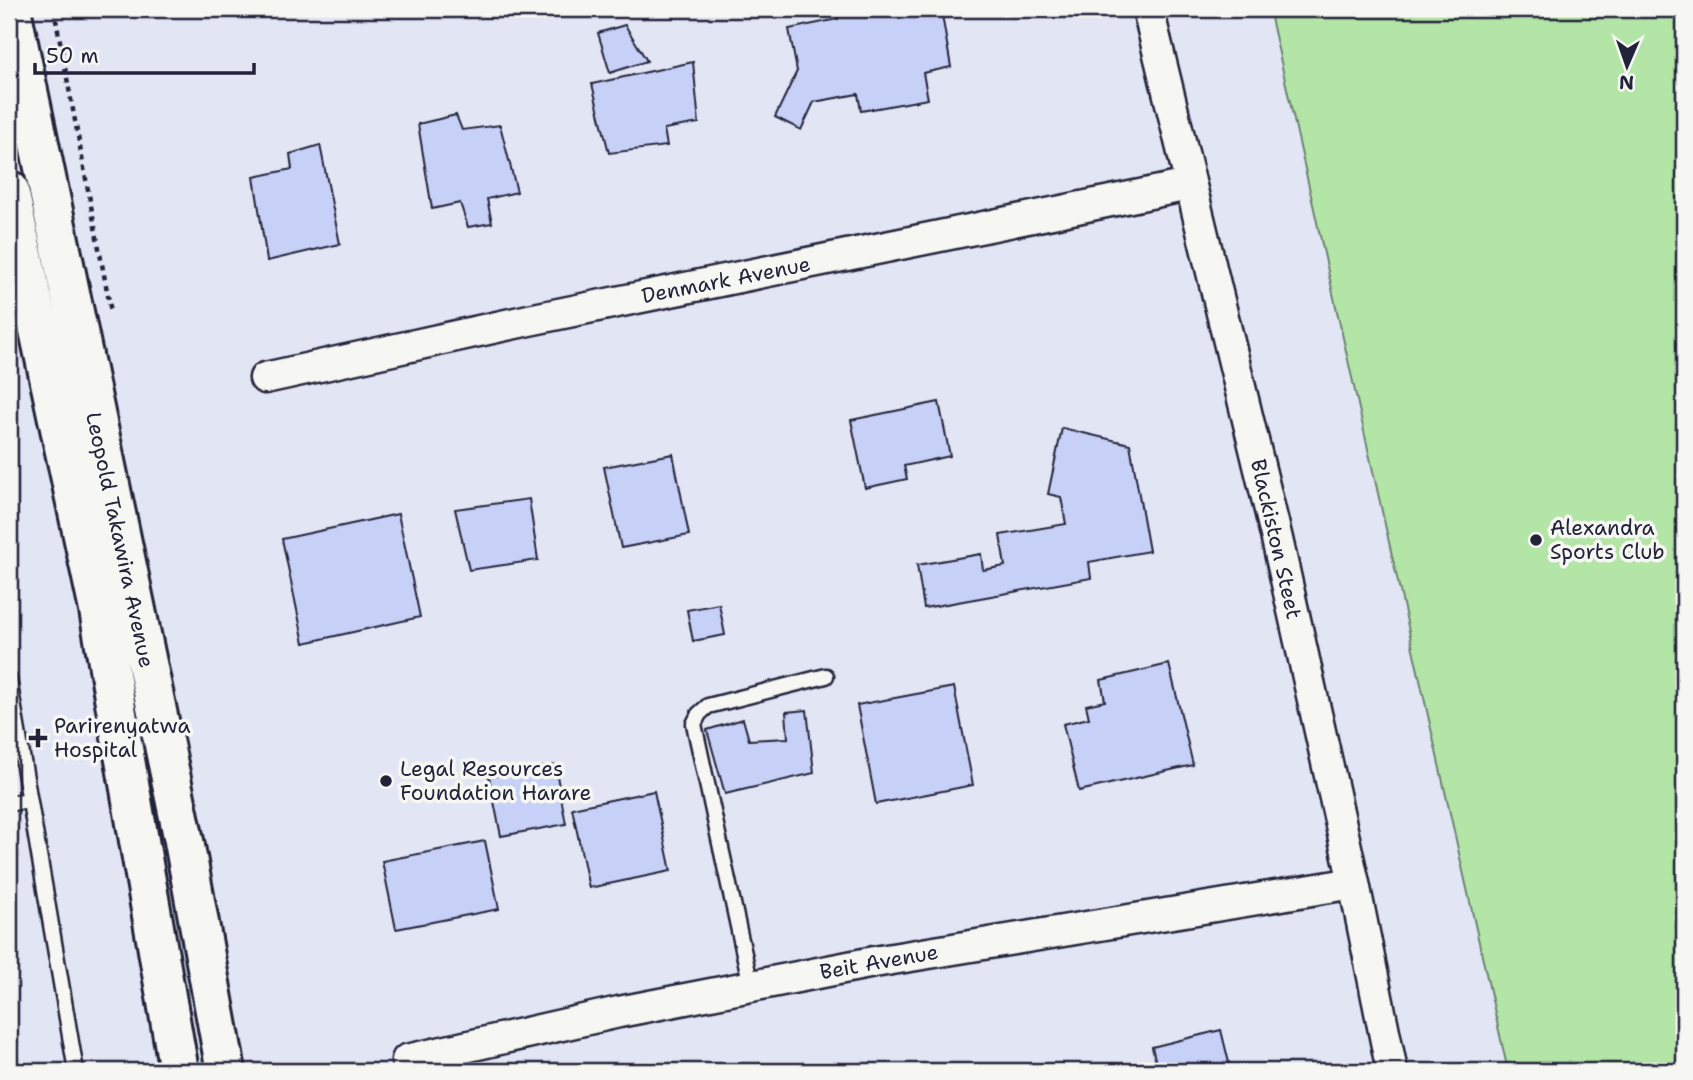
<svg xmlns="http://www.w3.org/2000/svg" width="1693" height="1080" font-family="'Shantell Sans',sans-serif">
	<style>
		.built { fill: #e2e6f4 }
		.green { fill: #b3e5a6; stroke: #6a8470; stroke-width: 2 }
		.building { fill: #c7d1f8; stroke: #22223b; stroke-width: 2 }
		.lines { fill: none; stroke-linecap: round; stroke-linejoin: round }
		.service-casing { stroke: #22223b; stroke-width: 19 }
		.minor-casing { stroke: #22223b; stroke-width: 35 }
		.secondary-casing { stroke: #22223b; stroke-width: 44 }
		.path { stroke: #22223b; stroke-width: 4.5; stroke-dasharray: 5 5; stroke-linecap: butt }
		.service { stroke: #f6f6f2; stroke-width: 14 }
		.minor { stroke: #f6f6f2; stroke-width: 30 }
		.secondary { stroke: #f6f6f2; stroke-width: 38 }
		.poi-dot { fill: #22223b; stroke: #f6f6f2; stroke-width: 2.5 }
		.labels { text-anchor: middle; stroke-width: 7; stroke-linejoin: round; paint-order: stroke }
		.street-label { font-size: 21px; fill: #22223b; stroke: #f6f6f2 }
		.poi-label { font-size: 21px; fill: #22223b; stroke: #f6f6f2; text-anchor: start }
	</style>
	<rect width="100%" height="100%" fill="#edeff3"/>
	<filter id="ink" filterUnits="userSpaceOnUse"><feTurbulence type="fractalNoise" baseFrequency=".0143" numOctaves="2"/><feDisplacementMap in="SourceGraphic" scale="14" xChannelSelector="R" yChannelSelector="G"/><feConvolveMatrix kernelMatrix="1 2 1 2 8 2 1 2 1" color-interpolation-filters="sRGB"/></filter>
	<g filter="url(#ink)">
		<path class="built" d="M9,9H1684V1071H9Z"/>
		<path class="green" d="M1269,9H1684V1071H1508Z"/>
		<path class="building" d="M837,9H881L883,17L941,9L951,67L923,73L928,99L861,111L858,94L814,102L801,130L775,117L797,71L789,29L838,19Z
			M625,25L647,61L610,73L598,33Z
			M693,62L699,123L664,129L667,146L609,153L592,84Z
			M456,115L462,130L500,125L517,192L487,199L492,223L468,227L460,203L432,209L418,124Z
			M320,145L340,244L267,261L254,177L292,169L290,154Z
			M939,402L950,456L904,466L907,479L865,488L851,420Z
			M1062,428L1130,444L1149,551L1089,562L1091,578L924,608L917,565L981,554L983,570L1005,566L1000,535L1066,524L1061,497L1048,494Z
			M673,454L689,535L621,548L604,467Z
			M529,499L538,560L469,570L455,509Z
			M398,514L420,617L304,643L282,539Z
			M719,604L725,635L693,641L687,610Z
			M1169,664L1193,765L1079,791L1063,724L1089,718L1086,705L1105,701L1101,680Z
			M954,687L973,785L876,804L857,705Z
			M807,710L814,773L725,794L707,730L743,719L749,740L788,738L786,712Z
			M555,765L566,824L501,836L489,777Z
			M654,791L671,871L589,888L572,808Z
			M485,841L499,909L396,929L382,861Z
			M1221,1030L1231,1071H1158L1152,1047Z"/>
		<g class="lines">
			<g class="service-casing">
				<path id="service" d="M9,679L76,1071
					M9,804L28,800
					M751,986L694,724L699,714L708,706L826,676"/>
			</g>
			<g class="minor-casing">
				<path id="minor" d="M1148,9L1277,539L1354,883L1392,1071
					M265,378L529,320L1189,185
					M407,1060L619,1012L874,962L1354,883"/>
			</g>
			<g class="secondary-casing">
				<path id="secondary" d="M11,9L184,841L226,1071
					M9,190L99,610L179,1071"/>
			</g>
			<path class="path" d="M54,9L111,312"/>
			<use href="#service" class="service"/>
			<use href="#minor" class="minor"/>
			<use href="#secondary" class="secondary"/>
		</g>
	</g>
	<g class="poi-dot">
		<circle cx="1536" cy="540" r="7"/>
		<path d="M34.5 727.5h7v7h7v7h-7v7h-7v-7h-7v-7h7z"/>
		<circle cx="386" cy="781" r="7"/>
	</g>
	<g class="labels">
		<g class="street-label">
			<text transform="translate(726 280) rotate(-11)" y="7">Denmark Avenue</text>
			<text transform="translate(1276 539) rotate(77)" y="7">Blackiston Steet</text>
			<text transform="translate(120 540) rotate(78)" y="7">Leopold Takawira Avenue</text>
			<text transform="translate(879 962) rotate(-10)" y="7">Beit Avenue</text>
		</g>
		<g class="poi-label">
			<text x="1550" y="535">Alexandra<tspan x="1550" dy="24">Sports Club</tspan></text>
			<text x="54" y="733">Parirenyatwa<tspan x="54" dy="24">Hospital</tspan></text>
			<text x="400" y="776">Legal Resources<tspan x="400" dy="24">Foundation Harare</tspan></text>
		</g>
	</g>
	<rect width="1693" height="1080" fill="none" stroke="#f6f6f2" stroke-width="35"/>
	<rect x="18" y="18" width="1658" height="1045" fill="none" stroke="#22223b" stroke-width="2.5" filter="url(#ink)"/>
	<g transform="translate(1627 66) rotate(182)" stroke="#f6f6f2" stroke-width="5" paint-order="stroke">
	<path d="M0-5L12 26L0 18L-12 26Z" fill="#22223b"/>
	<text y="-10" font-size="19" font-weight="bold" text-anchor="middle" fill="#22223b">N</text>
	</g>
	<path d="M35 63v10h219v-10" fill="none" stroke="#22223b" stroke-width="3.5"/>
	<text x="46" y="63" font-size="21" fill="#22223b" stroke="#f6f6f2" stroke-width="5" paint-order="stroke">50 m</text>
</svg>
